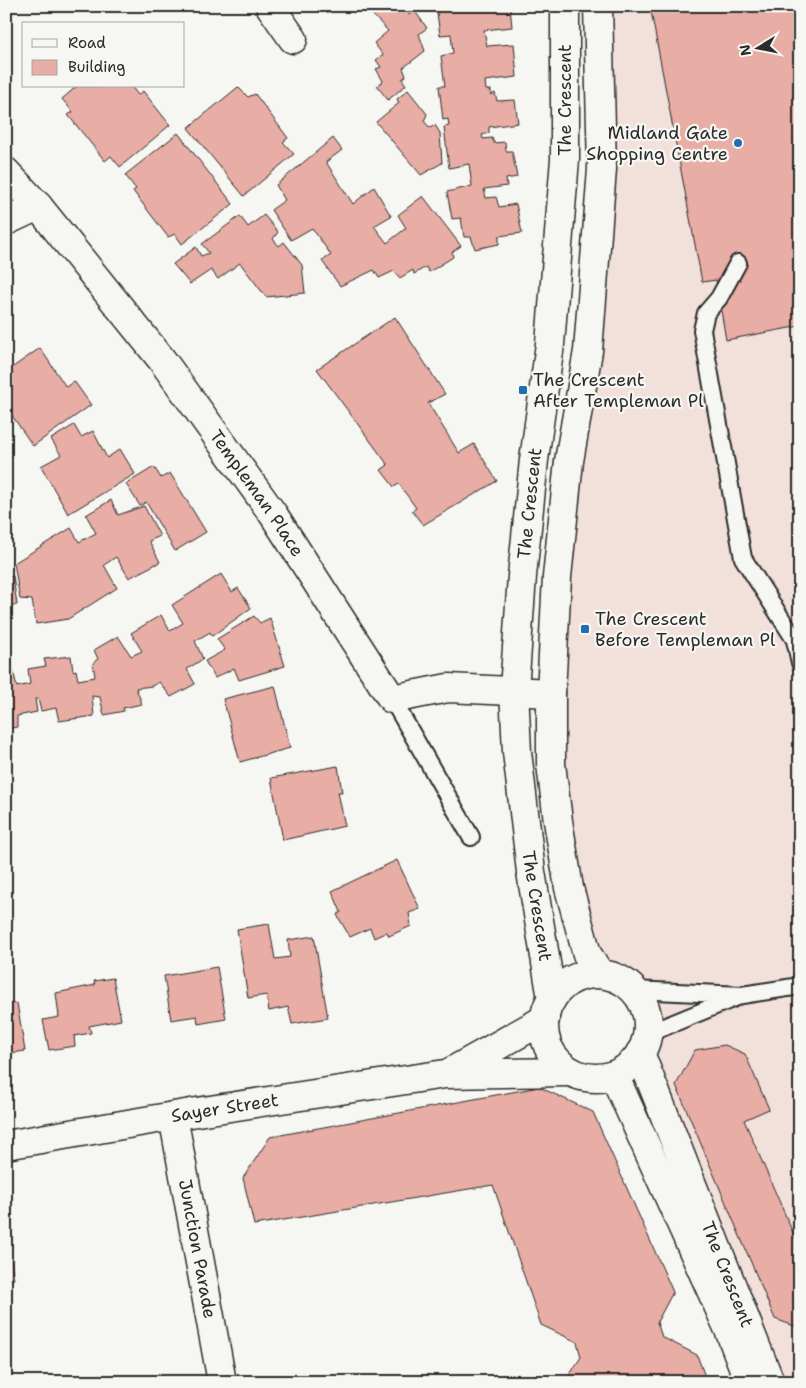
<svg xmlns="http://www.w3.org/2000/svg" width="806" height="1388" font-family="'Shantell Sans',sans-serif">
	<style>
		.built { fill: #f2e0db }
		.building { fill: #e8ada4; stroke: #2b2b2b }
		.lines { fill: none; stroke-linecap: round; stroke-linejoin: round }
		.lane-casing { stroke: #2b2b2b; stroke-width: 20 }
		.street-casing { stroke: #2b2b2b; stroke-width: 31 }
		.secondary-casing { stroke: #2b2b2b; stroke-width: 31 }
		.lane { stroke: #f6f6f2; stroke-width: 16 }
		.street { stroke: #f6f6f2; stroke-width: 28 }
		.secondary { stroke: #f6f6f2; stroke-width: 28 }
		.poi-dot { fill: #1f6fb2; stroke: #f6f6f2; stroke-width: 2 }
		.labels { text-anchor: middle; stroke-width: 4.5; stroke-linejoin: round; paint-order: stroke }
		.street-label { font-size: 18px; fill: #2b2b2b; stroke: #f6f6f2 }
		.poi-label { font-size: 18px; fill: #2b2b2b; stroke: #f6f6f2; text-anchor: start }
	</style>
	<rect width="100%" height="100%" fill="#f6f6f2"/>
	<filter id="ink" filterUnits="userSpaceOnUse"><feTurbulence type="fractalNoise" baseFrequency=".02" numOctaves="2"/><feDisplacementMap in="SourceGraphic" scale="10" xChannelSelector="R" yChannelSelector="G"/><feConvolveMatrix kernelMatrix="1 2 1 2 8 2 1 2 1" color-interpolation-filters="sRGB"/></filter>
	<g filter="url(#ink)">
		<path class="built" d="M598,6H800V1382H770L645,1044L647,1018L642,1003L633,990L624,982L600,974L551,764L588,351Z"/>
		<path class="building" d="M374,6H411L407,10L409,15L414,10L427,28L419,34L425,51L403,68L406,76L402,79L406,85L388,100L377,86L383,81L376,69L381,67L376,60L383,55L374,43L388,31L371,13L376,8Z
			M436,6H510L512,27L484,30L487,46L514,44L517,77L485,81L486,90H491V95L495,93L497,101L515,100L518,123L489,127V133L482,135L483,139L492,138L494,143L505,142L506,151H512L517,177L506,179L507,186L484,189L486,198L496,197L499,207L516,204L522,233L499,236V244L475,249L471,237H464L461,218L452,219L447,192L472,186L469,164L449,168L444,127L449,126L448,119L443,120L439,86H445L441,56L453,53L451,34L440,35Z
			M650,6H800V326L726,340L716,280L702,282Z
			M77,86H131L138,95L143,91L170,125L120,167L111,156L105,161L68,115L73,112L62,99Z
			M238,87L248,97L255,94L288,138L283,142L294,154L244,196L188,128Z
			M408,90L427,114L424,121L430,128L435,125L440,133L442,163L421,175L376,122L399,103L397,99Z
			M178,133L233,204L182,244L175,234L168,237L133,191L136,189L125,175Z
			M333,138L342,150L326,162L353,204L374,187L391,216L374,226L387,243L406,228L398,215L423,196L461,246L452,252L453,257L429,272L426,267L414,274L413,270L400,278L394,271L379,278L374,270L340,286L322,261L331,255L312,228L291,240L271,210L285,200L276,185Z
			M264,215L278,232L273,239L279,246L284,242L302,265L305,293L266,297L240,263L218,279L211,270L190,284L173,264L196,247L201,256L209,253L202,244L240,216L248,227Z
			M395,317L445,394L428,403L459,453L474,444L497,481L423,525L412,511L416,508L399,484L394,487L381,470L388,465L317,369Z
			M40,348L66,387L74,381L91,405L33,446L6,407V392L10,389L6,383V372Z
			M74,425L81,437L93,431L107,458L120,449L135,474L68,514L41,466L61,455L51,439Z
			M154,467L161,478L170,473L206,532L175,551L146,502L140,506L126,484Z
			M111,500L118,515L144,506L160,536L149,541L160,562L129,578L116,557L104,565L117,588L68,619L36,624L32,600L20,599L14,563L71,528L79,542L96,533L86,515Z
			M221,574L232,592L238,588L251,608L212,636L210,632L195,641L203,659L187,669L195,684L171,697L159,682L152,686L136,688L142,704L123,708L124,711L104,715L100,697L92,696L94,716L59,721L56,708L41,711L38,699H35L37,712L17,716V727L6,729V663L11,662L17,687L30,684L28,669L46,666L44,659L71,656L73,671L76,670L78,680L95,677L93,663L98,659L94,650L118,636L131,656L142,651L131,633L161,615L170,631L183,623L172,605Z
			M13,576L17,605L6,606V578Z
			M254,616L260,623L270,618L285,666L239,680L234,668L215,678L205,661L225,650L217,639Z
			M275,686L290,748L240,762L223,699Z
			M338,766L342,792H338L345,826L283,840L271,778Z
			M397,860L420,909L409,913L411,926L389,936L387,932L374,938L370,928L350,937L337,915L341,912L332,891Z
			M269,924L275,959L290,957L288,940L314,936L328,1018L292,1024L288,1007L269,1011L266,995L248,998L237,929Z
			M217,967L226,1019L198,1024L197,1016L171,1020L164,976Z
			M113,978L121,1020L89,1026L91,1033L74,1036L75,1046L49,1050L43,1020L59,1017L56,993L95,985L94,981Z
			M17,1003L25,1051L6,1054V1005Z
			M725,1045L745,1054L769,1109L744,1120L800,1249V1328L775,1319L676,1085L695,1050Z
			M539,1087L593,1112L673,1292L657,1322L662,1337L697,1355L707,1382H565L581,1357L577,1342L541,1325L493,1185L254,1225L243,1178L270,1137Z
			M6,1233L14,1279L6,1281Z"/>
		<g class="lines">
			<g class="lane-casing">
				<path id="lane" d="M738,263L719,298L706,313L702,330L743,558L795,640L800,663
					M392,699L471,837
					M633,990L742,995L800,986
					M647,1034L737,997"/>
			</g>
			<g class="street-casing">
				<g id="street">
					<path d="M270,6L293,39"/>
					<path id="s1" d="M6,172L38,206L162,360L273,514L392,699L448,688L551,693"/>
					<path d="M6,221L38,206"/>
					<path d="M449,1073L545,1019"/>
					<path id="s2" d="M6,1145L197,1112L445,1074L570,1072"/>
				</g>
			</g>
			<g class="secondary-casing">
				<g id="secondary">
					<path d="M598,6L602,169L588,351L569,461L557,577L551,693V764L558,821L569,888L587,954L600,974"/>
					<circle cx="596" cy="1026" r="52"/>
					<path id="s3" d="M552,999L531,872L517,752L514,690L522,576L534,460L550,344L565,159V6"/>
					<path id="s4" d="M640,1053L770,1382"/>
					<path d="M614,1075L729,1330L749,1382"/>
					<path id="s5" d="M173,1116L222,1382"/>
				</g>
			</g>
			<use href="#lane" class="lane"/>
			<use href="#street" class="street"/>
			<use href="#secondary" class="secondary"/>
		</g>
	</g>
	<g class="poi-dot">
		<circle cx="738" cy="143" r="5"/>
		<rect x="518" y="385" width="10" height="10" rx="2.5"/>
		<rect x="580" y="624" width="10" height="10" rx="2.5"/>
	</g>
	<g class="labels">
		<g class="street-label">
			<text transform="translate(565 100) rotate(-90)" y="6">The Crescent</text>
			<text dy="6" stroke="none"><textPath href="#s1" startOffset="408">Templeman Place</textPath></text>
			<text dy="6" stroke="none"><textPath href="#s3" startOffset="499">The Crescent</textPath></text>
			<text transform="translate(537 906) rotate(81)" y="6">The Crescent</text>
			<text dy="6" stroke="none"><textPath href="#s2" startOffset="222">Sayer Street</textPath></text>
			<text dy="6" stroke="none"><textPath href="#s5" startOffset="135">Junction Parade</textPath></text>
			<text dy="6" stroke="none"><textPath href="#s4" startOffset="238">The Crescent</textPath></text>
		</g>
		<g class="poi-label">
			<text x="728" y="139" text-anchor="end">Midland Gate<tspan x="728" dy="21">Shopping Centre</tspan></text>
			<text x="533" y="386">The Crescent<tspan x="533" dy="21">After Templeman Pl</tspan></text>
			<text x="595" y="625">The Crescent<tspan x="595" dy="21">Before Templeman Pl</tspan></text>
		</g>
	</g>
	<rect width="806" height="1388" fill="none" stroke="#f6f6f2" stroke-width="25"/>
	<rect x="12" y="12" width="781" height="1363" fill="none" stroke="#2b2b2b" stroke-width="2" filter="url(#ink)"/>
	<rect x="22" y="22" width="162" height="65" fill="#f6f6f2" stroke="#a5a5a2"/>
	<rect x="32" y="39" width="25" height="8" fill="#f6f6f2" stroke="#a5a5a2"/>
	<text x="68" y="48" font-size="15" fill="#2b2b2b">Road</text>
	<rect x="32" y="60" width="25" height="15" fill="#e8ada4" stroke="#a5a5a2"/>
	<text x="68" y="72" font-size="15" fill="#2b2b2b">Building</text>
	<g transform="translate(758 48) rotate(260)" stroke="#f6f6f2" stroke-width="4" paint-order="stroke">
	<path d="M0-4L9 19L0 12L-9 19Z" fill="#2b2b2b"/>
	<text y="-8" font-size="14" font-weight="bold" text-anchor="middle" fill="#2b2b2b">N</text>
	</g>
</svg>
